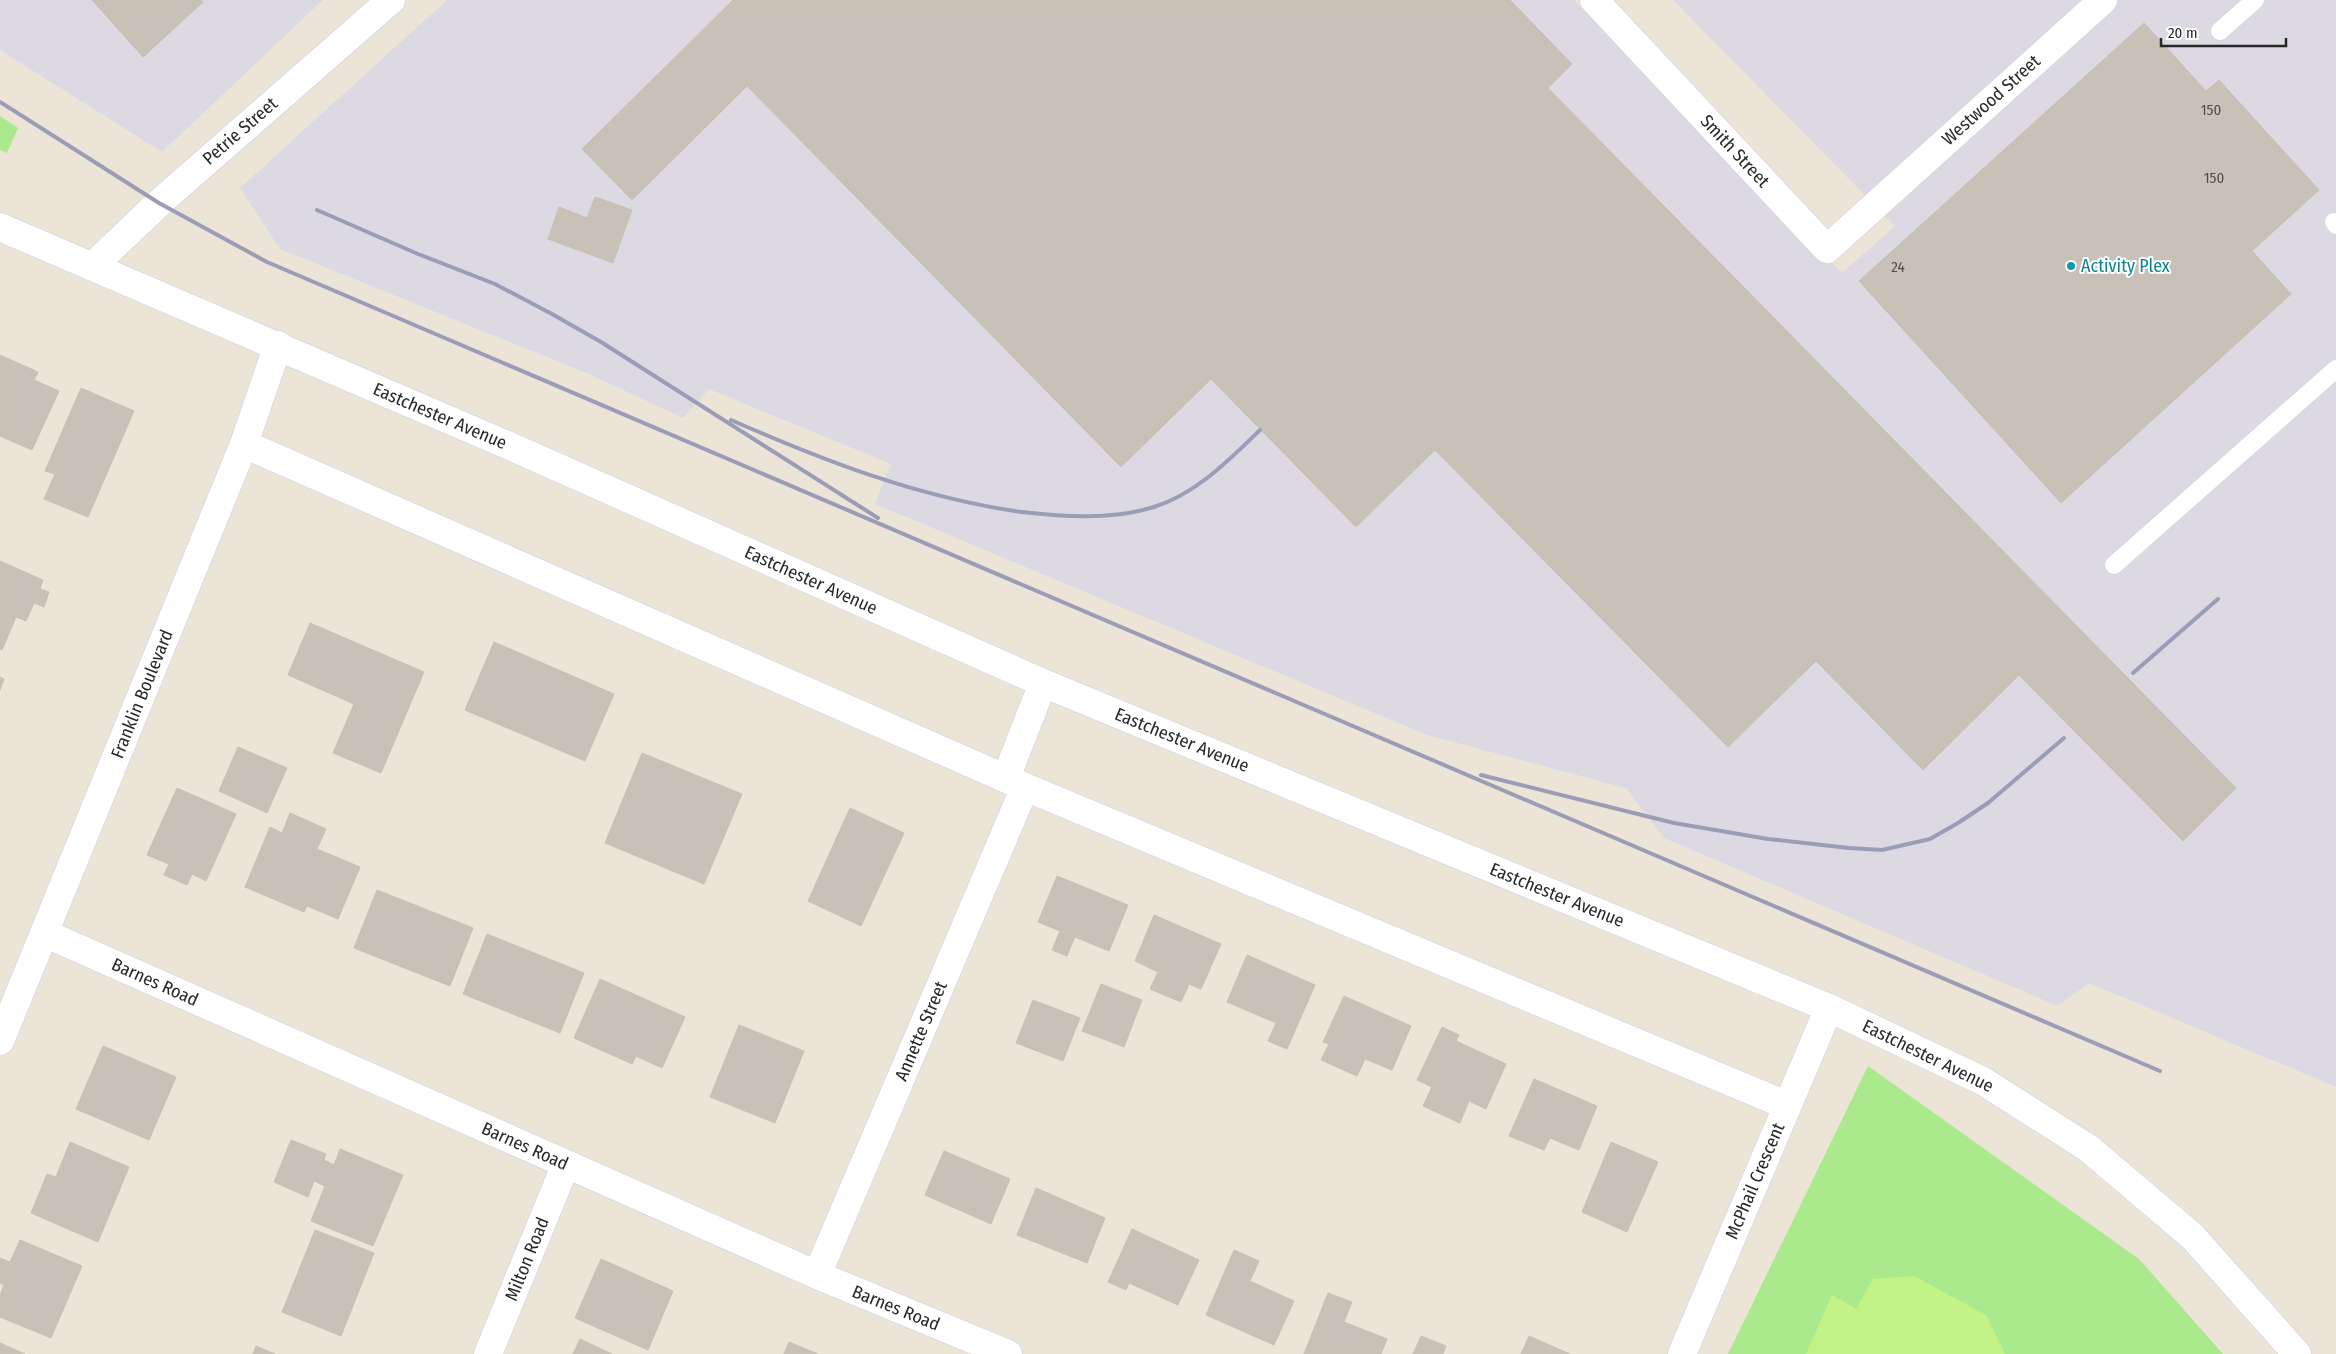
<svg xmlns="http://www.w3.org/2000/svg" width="2336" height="1354" font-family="'Fira Sans Condensed',sans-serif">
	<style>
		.industrial { fill: #dcd9e3 }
		.green { fill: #aaea8c }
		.pitch { fill: #c3f387 }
		.building { fill: #c7c1b7; stroke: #c8c0b1 }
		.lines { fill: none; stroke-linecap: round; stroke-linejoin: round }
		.lane-casing { stroke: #ccd0e3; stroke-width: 19 }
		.street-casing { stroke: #ccd0e3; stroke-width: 29 }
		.secondary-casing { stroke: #ccd0e3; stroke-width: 29 }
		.lane { stroke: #fff; stroke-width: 18 }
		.street { stroke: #fff; stroke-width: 28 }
		.secondary { stroke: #fff; stroke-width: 28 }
		.rail { stroke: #9a9db5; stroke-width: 4 }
		.culture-dot { fill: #0f9aa8; stroke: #fff; stroke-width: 2 }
		.labels { text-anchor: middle; stroke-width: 4; stroke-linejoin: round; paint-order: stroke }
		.number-label { font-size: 15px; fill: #504e4c }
		.street-label { font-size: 18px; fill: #282828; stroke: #fff }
		.culture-label { font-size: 18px; fill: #0d838f; stroke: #fff; text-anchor: start }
	</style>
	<rect width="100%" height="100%" fill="#ece4d7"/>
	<path class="industrial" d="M0,0H323L162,152L0,50Z
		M447,0H1574L1842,273L1895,226L1673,0H2336V1087L2089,983L2058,1006L1664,838L1626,788L1427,735L875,504L891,464L709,389L683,418L587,373L280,249L240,188Z"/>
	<path class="green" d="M0,116L18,128L7,153L0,150Z
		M1868,1066L2139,1259L2223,1354H1728Z"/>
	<path class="pitch" d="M1914,1276L1986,1315L2005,1354H1806L1832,1295L1856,1309L1873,1279Z"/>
	<path class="building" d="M92,0H200L203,2L143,57Z
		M733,0H1510L1572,64L1548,88L2236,788L2183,841L2019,675L1923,770L1816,661L1728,747L1435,450L1356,527L1211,379L1121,467L747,86L632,200L582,149Z
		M2144,23L2206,91L2219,80L2319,190L2252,251L2291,294L2061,503L1859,281Z
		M595,197L632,210L613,263L548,239L559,207L587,218Z
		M0,355L38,372L34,380L59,391L32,450L0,436Z
		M81,388L134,411L88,517L44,499L55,474L45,471Z
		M0,561L43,580L40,589L49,592L44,607L34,603L26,621L16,617L2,650L0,649Z
		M310,623L424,672L381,773L333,753L354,704L288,675Z
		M494,642L614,694L585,761L465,710Z
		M0,677L4,679L0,690Z
		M238,747L287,768L267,813L219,791Z
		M642,753L742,794L704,884L605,843Z
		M177,788L236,814L206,881L192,874L187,885L164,875L169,864L147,855Z
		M850,808L904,833L861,926L808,901Z
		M290,813L326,829L317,849L360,867L338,919L307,906L304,912L245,887L270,827L282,833Z
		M1057,876L1128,905L1109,951L1075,937L1067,956L1052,950L1060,931L1038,922Z
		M377,890L473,928L450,986L354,948Z
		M1154,915L1221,944L1201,989L1189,984L1181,1002L1150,989L1158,972L1135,961Z
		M487,934L584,973L560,1033L463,994Z
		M1247,955L1315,985L1287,1049L1268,1041L1276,1023L1227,1002Z
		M600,979L685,1017L662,1068L636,1056L632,1064L574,1038Z
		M1101,984L1142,1000L1124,1047L1082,1031Z
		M1344,996L1411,1026L1392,1070L1365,1059L1357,1076L1321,1060L1329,1044L1323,1042Z
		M1033,1000L1080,1018L1063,1061L1016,1043Z
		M739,1025L804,1051L775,1123L710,1097Z
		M1442,1027L1459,1035L1456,1041L1506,1064L1486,1109L1469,1101L1460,1123L1423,1106L1432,1087L1417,1080Z
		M103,1046L176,1077L149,1140L76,1109Z
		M1534,1079L1597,1106L1579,1150L1550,1138L1544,1150L1509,1136Z
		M291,1140L326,1154L324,1160L334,1165L340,1149L403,1175L373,1246L311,1221L325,1186L314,1181L308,1197L274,1182Z
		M70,1142L129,1167L98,1242L31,1213L47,1174L56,1177Z
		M1611,1142L1658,1162L1627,1232L1582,1212Z
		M944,1151L1010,1179L991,1224L925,1195Z
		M1036,1188L1105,1218L1087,1263L1017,1235Z
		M1132,1229L1199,1260L1178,1305L1129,1283L1126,1290L1108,1282Z
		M315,1230L374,1253L341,1336L282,1312Z
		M20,1240L82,1266L51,1338L0,1317V1295L4,1285L0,1283V1258L10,1262Z
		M1234,1250L1259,1261L1250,1281L1294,1301L1274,1345L1206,1315Z
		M601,1259L673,1291L648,1350L575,1318Z
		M1328,1293L1352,1302L1344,1322L1387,1339L1381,1354H1304Z
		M1421,1336L1446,1346L1443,1354H1413Z
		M1529,1336L1570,1354H1521Z
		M580,1339L612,1354H573Z
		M789,1342L818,1354H784Z
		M0,1343L25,1354H0Z
		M256,1346L275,1354H253Z"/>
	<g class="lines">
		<g class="lane-casing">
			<path id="lane" d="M2220,31L2255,0
				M2334,222L2336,225
				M2114,565L2336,369"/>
		</g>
		<g class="street-casing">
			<path id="street" d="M1594,0L1827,249L2103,0
				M93,266L159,203L391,0
				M244,444L1025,787L1786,1105
				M1006,778L1043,683
				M44,933L817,1275L1008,1354
				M0,1041L244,444L278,345
				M817,1275L1025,787
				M488,1354L566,1164
				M1682,1354L1829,1008"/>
		</g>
		<g class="secondary-casing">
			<path id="secondary" d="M0,227L512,447L1043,683L1829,1008L1983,1081L2088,1148L2192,1236L2297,1354"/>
		</g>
		<use href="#lane" class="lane"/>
		<use href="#street" class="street"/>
		<use href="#secondary" class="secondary"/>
		<path class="rail" d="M0,102L159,203L267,262L2160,1071
			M317,210L418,254L495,284L552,314L601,342L878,518
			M731,420C825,461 920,498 1022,512C1065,517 1112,520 1154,507C1196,494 1229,460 1260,430
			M2133,673L2218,599
			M1481,775L1674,823L1768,839L1849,848L1882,850L1930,839L1958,823L1988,803L2064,738"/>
	</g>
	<circle class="culture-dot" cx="2071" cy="266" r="5"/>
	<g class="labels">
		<g class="number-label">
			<text x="2211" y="115">150</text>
			<text x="2214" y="183">150</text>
			<text x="1898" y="272">24</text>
		</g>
		<g class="street-label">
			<text transform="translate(1991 100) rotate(-42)" y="6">Westwood Street</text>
			<text transform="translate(240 131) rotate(-41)" y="6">Petrie Street</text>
			<text transform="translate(1735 151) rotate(47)" y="6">Smith Street</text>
			<text transform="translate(440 416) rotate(23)" y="6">Eastchester Avenue</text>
			<text transform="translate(811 580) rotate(24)" y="6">Eastchester Avenue</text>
			<text transform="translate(142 694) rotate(-68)" y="6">Franklin Boulevard</text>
			<text transform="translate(1182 740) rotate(22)" y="6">Eastchester Avenue</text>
			<text transform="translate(1557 895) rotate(22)" y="6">Eastchester Avenue</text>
			<text transform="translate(155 982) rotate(24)" y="6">Barnes Road</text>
			<text transform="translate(921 1031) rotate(-67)" y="6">Annette Street</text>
			<text transform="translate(1928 1056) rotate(26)" y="6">Eastchester Avenue</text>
			<text transform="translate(525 1146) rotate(24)" y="6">Barnes Road</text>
			<text transform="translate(1755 1181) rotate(-67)" y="6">McPhail Crescent</text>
			<text transform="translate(527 1259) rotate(-68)" y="6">Milton Road</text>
			<text transform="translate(896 1308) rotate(22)" y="6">Barnes Road</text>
		</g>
		<g class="culture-label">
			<text x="2081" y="272">Activity Plex</text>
		</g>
	</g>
	<path d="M2161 38v8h125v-8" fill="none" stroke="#282828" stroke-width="2.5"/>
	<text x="2168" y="38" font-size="15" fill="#282828" stroke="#ffffff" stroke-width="4" paint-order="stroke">20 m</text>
</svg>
